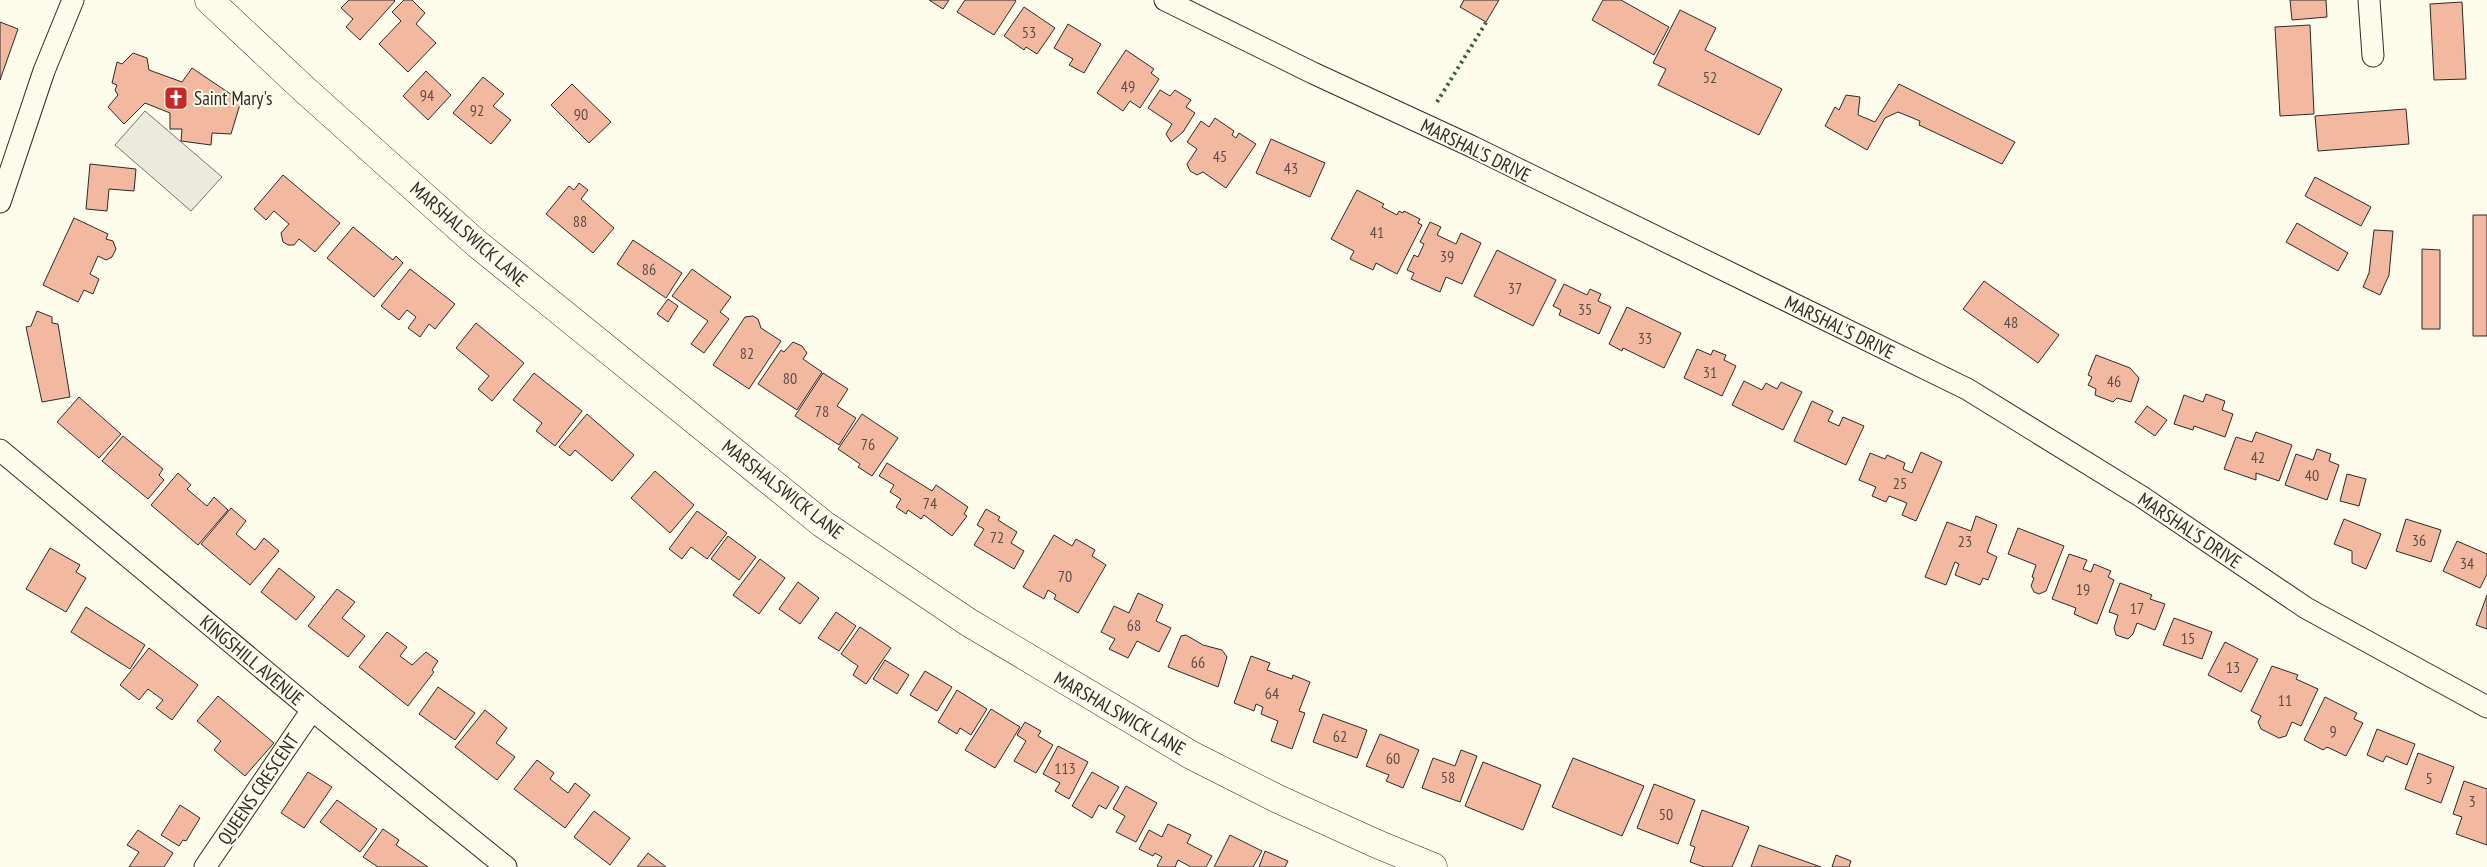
<svg xmlns="http://www.w3.org/2000/svg" width="2487" height="867" font-family="'PT Sans Narrow',sans-serif">
	<style>
		.parking { fill: #eceadb; stroke: #74746e }
		.building { fill: #f2b8a0; stroke: #2b2b2b }
		.lines { fill: none; stroke-linecap: round; stroke-linejoin: round }
		.minor-casing { stroke: #2b2b2b; stroke-width: 23 }
		.tertiary-casing { stroke: #2b2b2b; stroke-width: 29 }
		.minor { stroke: #fdfbea; stroke-width: 21 }
		.tertiary { stroke: #fdfbea; stroke-width: 28 }
		.hedge { stroke: #34623c; stroke-width: 4; stroke-dasharray: 2.5 4; stroke-linecap: butt }
		.labels { text-anchor: middle; stroke-width: 4; stroke-linejoin: round; paint-order: stroke }
		.number-label { font-size: 16px; fill: #5d4e48 }
		.poi-label { font-size: 19px; fill: #2b2b2b; stroke: #fdfbea; text-anchor: start }
		.street-label { font-size: 19px; fill: #2b2b2b; stroke: #fdfbea }
	</style>
	<rect width="100%" height="100%" fill="#fdfbea"/>
	<path class="parking" d="M145,111L222,177L191,211L115,145Z"/>
	<path class="building" d="M349,0H394L395,1L360,40L346,27L353,19L341,8Z
		M404,0H412L425,13L416,24L436,43L408,72L379,44L401,21L392,12Z
		M929,0H949L943,9Z
		M965,0H1014L1016,1L994,35L957,12Z
		M1464,0H1499L1486,22L1460,7Z
		M1603,0H1621L1669,27L1654,55L1592,20Z
		M2290,0H2326L2327,17L2292,20Z
		M2462,2L2466,79L2434,80L2430,4Z
		M1024,7L1055,28L1037,54L1026,47L1024,50L1004,36Z
		M1680,10L1716,28L1705,50L1782,89L1759,135L1658,85L1666,69L1653,63Z
		M0,22L18,29L0,80Z
		M1068,24L1101,44L1084,73L1069,65L1073,59L1054,48Z
		M2310,25L2314,114L2280,116L2275,27Z
		M1126,50L1154,69L1151,73L1159,79L1140,108L1130,101L1123,111L1097,93Z
		M133,53L147,58L149,70L182,82L192,68L241,101L231,134L212,133L211,145L181,141L182,129H170V113L145,103L124,124L108,107L118,95L115,90L117,85L112,83L117,62L122,64Z
		M426,71L451,95L428,120L403,96Z
		M483,77L504,94L493,106L511,120L491,144L453,113Z
		M572,84L611,122L589,143L551,105Z
		M1899,84L2015,142L2002,164L1919,125L1920,121L1898,112L1885,118L1867,150L1825,126L1835,107L1839,110L1846,95L1860,97L1858,115L1875,122Z
		M1160,90L1170,96L1175,90L1191,100L1186,107L1195,113L1183,132L1171,142L1166,134L1172,124L1148,108Z
		M2406,109L2409,144L2318,151L2315,116Z
		M1215,118L1234,131L1232,135L1236,138L1239,133L1256,144L1226,188L1203,172L1197,175L1190,171L1187,164L1197,149L1187,142L1201,121L1209,127Z
		M1271,139L1325,163L1310,197L1256,173Z
		M90,164L136,169L134,191L109,189L107,211L86,209Z
		M283,175L340,223L315,252L299,239L294,245H288L283,242L281,233L289,224L274,211L266,220L254,209Z
		M2315,177L2371,207L2361,226L2305,196Z
		M579,183L588,190L581,199L614,228L593,253L546,214L569,186L574,190Z
		M1357,190L1384,204L1382,207L1397,215L1399,211L1403,213L1404,211L1420,219L1418,223L1422,225L1397,274L1376,263L1373,270L1350,259L1354,251L1331,239Z
		M2473,215H2487V336H2473Z
		M74,218L108,234L106,239L113,241L116,249L112,257L106,260L98,256L90,274L99,279L93,294L84,290L78,302L43,285Z
		M1430,222L1441,227L1437,235L1456,244L1461,233L1481,243L1462,284L1446,277L1440,292L1411,279L1414,273L1407,270L1414,255L1418,257L1424,244L1420,242Z
		M2297,223L2348,253L2338,271L2286,242Z
		M353,227L393,260L396,256L403,263L374,297L327,258Z
		M2374,230L2393,231L2389,275L2380,295L2363,287L2369,273Z
		M633,240L682,273L666,298L617,264Z
		M2422,249L2440,250V329H2422Z
		M1497,250L1556,280L1533,326L1474,296Z
		M410,269L455,304L435,329L429,324L420,337L408,328L416,317L407,310L399,320L381,306Z
		M692,269L731,297L720,312L729,319L704,353L691,344L708,321L672,296Z
		M1984,281L2059,335L2038,363L1963,309Z
		M1564,284L1587,295L1590,289L1601,294L1598,301L1611,307L1599,334L1559,315L1561,310L1553,306Z
		M668,299L678,306L668,322L657,314Z
		M1627,307L1681,333L1664,368L1623,348L1622,351L1609,344Z
		M37,311L52,317V323L58,324L70,397L42,402L26,327L31,326Z
		M753,316L758,319L761,328L781,341L749,389L713,365L745,317Z
		M476,323L524,363L492,401L478,389L489,376L456,348Z
		M793,342L802,346L807,353L803,359L822,372L797,410L758,384L781,350L784,352Z
		M1697,349L1711,355L1713,350L1726,355L1724,360L1736,366L1722,396L1684,378Z
		M2096,355L2130,368L2139,378L2131,402L2117,398L2113,402L2095,395L2096,389L2088,385L2092,377L2088,375Z
		M534,373L582,411L555,446L536,431L542,423L513,400Z
		M823,373L848,389L837,406L856,418L839,445L795,416Z
		M1744,381L1762,390L1766,383L1777,389L1781,382L1802,392L1783,430L1732,405Z
		M2206,394L2225,401L2222,410L2233,414L2225,437L2194,426L2193,430L2174,424L2184,395L2203,402Z
		M79,397L121,434L99,458L57,422Z
		M1812,401L1833,411L1828,421L1839,426L1843,417L1864,426L1846,465L1794,441Z
		M2147,406L2167,420L2155,436L2135,422Z
		M587,414L634,455L612,481L575,450L570,456L559,447Z
		M862,414L898,438L872,476L858,467L860,464L838,449Z
		M2256,432L2292,445L2279,481L2256,473V480L2224,469L2236,437L2252,442Z
		M123,436L163,469L159,475L164,480L148,499L102,461Z
		M2317,449L2331,454L2329,461L2339,465L2327,500L2285,485L2296,454L2313,460Z
		M1921,452L1942,462L1916,521L1902,515L1907,503L1889,496L1886,502L1872,496L1876,487L1859,480L1870,453L1885,459L1887,455L1905,463L1903,469L1912,473Z
		M887,463L932,491L936,485L968,507L964,514L967,516L952,536L924,515L921,519L908,510L906,514L896,507L901,499L890,492L894,485L879,476Z
		M655,471L694,505L670,533L631,498Z
		M178,473L191,485L187,489L207,506L214,497L228,510L198,545L151,505Z
		M2347,474L2366,479L2359,506L2340,501Z
		M231,508L246,521L236,534L255,550L264,538L279,551L250,585L201,544Z
		M986,509L1000,517L998,520L1017,532L1011,543L1024,551L1014,569L974,545L984,529L977,525Z
		M697,511L727,533L707,559L691,547L682,559L669,549Z
		M1976,516L1997,525L1987,552L1997,557L1988,580L1983,578L1980,585L1955,575L1959,564L1955,562L1946,585L1925,577L1947,522L1971,531Z
		M2344,519L2381,534L2366,569L2352,563V551L2334,544Z
		M2406,519L2441,530L2431,562L2396,551Z
		M2018,528L2064,546L2046,591L2039,594L2034,592L2031,586L2034,578L2032,577L2036,565L2008,554Z
		M1054,535L1072,546L1076,539L1095,550L1092,556L1106,565L1078,613L1054,599L1056,595L1048,590L1044,599L1023,587Z
		M728,536L756,557L739,580L711,559Z
		M2457,541L2487,554V574L2480,588L2443,571Z
		M50,548L80,565L76,572L86,578L66,612L26,589Z
		M2069,554L2087,560L2083,569L2091,572L2094,564L2111,571L2108,577L2114,580L2097,624L2074,614L2076,608L2052,599Z
		M760,559L785,578L759,614L733,595Z
		M279,568L315,597L296,620L261,592Z
		M798,582L819,598L800,624L779,609Z
		M2120,583L2152,595L2150,599L2165,604L2155,630L2137,623L2133,634L2128,639L2116,635L2114,628L2118,615L2109,612Z
		M337,589L355,602L342,618L365,636L348,657L308,626Z
		M1138,593L1163,605L1156,621L1171,628L1159,652L1137,641L1128,658L1109,649L1115,639L1101,632L1114,606L1129,613Z
		M2487,595V629L2476,625Z
		M86,607L145,645L130,669L71,632Z
		M836,612L856,626L839,651L818,638Z
		M2174,618L2212,632L2202,659L2163,645Z
		M860,627L891,648L866,684L853,675L858,666L841,654Z
		M387,632L407,647L400,656L412,665L426,652L438,661L432,670L434,672L408,706L359,667Z
		M1186,635L1203,645L1222,650L1227,657L1218,687L1168,667L1181,636Z
		M2225,642L2258,659L2241,692L2208,675Z
		M149,648L198,685L172,720L156,708L163,700L148,689L139,700L120,685Z
		M1251,656L1270,663L1267,670L1292,679L1293,675L1310,682L1299,711L1305,713L1292,749L1271,741L1278,721L1261,714L1263,707L1256,704L1254,711L1234,703Z
		M885,660L909,675L897,694L873,679Z
		M2272,666L2298,675L2296,679L2318,689L2301,726L2292,722L2286,736L2279,738L2261,729L2258,722L2261,716L2251,711Z
		M925,671L952,687L937,711L910,695Z
		M438,687L475,713L455,740L419,714Z
		M957,690L987,709L971,735L960,728L957,734L938,722Z
		M218,696L274,743L245,776L214,750L221,741L197,721Z
		M2325,697L2357,713L2354,719L2363,723L2346,756L2327,747L2323,750L2304,740Z
		M991,709L1020,727L995,768L965,750Z
		M485,710L507,728L496,743L515,757L497,780L455,747Z
		M1323,714L1367,730L1357,758L1313,742Z
		M1025,722L1041,731L1038,736L1053,745L1036,773L1014,761L1026,741L1017,735Z
		M2377,729L2415,744L2407,765L2386,756L2383,762L2367,755Z
		M1380,734L1419,750L1403,788L1386,781L1389,775L1366,766Z
		M1058,746L1088,762L1069,799L1055,791L1060,783L1043,774Z
		M1461,750L1477,756L1460,802L1422,788L1433,758L1455,766Z
		M2418,753L2454,767L2441,803L2405,789Z
		M1573,758L1644,786L1622,836L1552,807Z
		M537,760L554,773L550,779L568,793L575,783L590,795L565,828L514,789Z
		M1483,762L1541,785L1523,830L1465,806Z
		M308,772L332,787L304,828L281,813Z
		M1092,772L1119,787L1106,809L1099,805L1092,818L1072,806Z
		M2464,781L2487,789V845L2456,834L2462,817L2453,814Z
		M1654,784L1695,800L1678,844L1637,828Z
		M1126,786L1157,803L1136,842L1116,832L1125,816L1113,809Z
		M337,800L377,829L360,852L320,822Z
		M180,805L200,818L186,841L183,840L179,846L161,835Z
		M1702,810L1749,827L1732,867H1704L1690,862L1695,847L1690,845Z
		M594,811L630,838L610,865L574,837Z
		M1168,824L1191,835L1187,843L1212,856L1206,867H1191L1178,860L1175,867H1159L1157,866L1162,857L1155,853L1153,856L1139,849L1149,830L1162,837Z
		M383,829L399,840L396,845L428,867H378L363,857Z
		M138,830L173,853L164,867H129L139,852L127,845Z
		M1230,835L1262,851L1253,867H1214Z
		M1759,845L1821,867H1751Z
		M1265,851L1288,861L1285,867H1259Z
		M648,853L666,867H637Z
		M1836,855L1851,861L1849,867H1832Z"/>
	<g class="lines">
		<g class="minor-casing">
			<path id="minor" d="M1165,0L1313,73L1473,147L1967,389L2142,497L2306,608L2487,707
				M2369,0L2373,56
				M0,202L44,71L73,0
				M0,450L312,710L506,867
				M205,867L312,710"/>
		</g>
		<g class="tertiary-casing">
			<path id="tertiary" d="M209,0L305,90L476,243L823,524L968,622L1191,755L1278,799L1377,844L1433,867"/>
		</g>
		<use href="#minor" class="minor"/>
		<use href="#tertiary" class="tertiary"/>
		<path class="hedge" d="M1437,102L1487,21"/>
	</g>
	<defs>
		<g id="church-square" transform="scale(1.25)"><rect x="-9" y="-9" width="18" height="18" rx="4" fill="#c62828" stroke="#fdfbea"/><path d="M-1.2-6h2.4v3.5h3.3v2.4h-3.3V6h-2.4V-.1h-3.3v-2.4h3.3Z" fill="#fff"/></g>
	</defs>
	<g fill-rule="evenodd">
		<use href="#church-square" x="176" y="98"/>
	</g>
	<g class="labels">
		<g class="number-label">
			<text x="1029" y="38">53</text>
			<text x="1710" y="83">52</text>
			<text x="1128" y="92">49</text>
			<text x="427" y="101">94</text>
			<text x="477" y="116">92</text>
			<text x="581" y="120">90</text>
			<text x="1220" y="162">45</text>
			<text x="1291" y="174">43</text>
			<text x="580" y="227">88</text>
			<text x="1377" y="238">41</text>
			<text x="1447" y="262">39</text>
			<text x="649" y="275">86</text>
			<text x="1515" y="294">37</text>
			<text x="1585" y="315">35</text>
			<text x="2011" y="328">48</text>
			<text x="1645" y="344">33</text>
			<text x="747" y="359">82</text>
			<text x="1710" y="378">31</text>
			<text x="790" y="384">80</text>
			<text x="2114" y="387">46</text>
			<text x="822" y="417">78</text>
			<text x="868" y="450">76</text>
			<text x="2258" y="463">42</text>
			<text x="2312" y="481">40</text>
			<text x="1900" y="489">25</text>
			<text x="930" y="509">74</text>
			<text x="997" y="543">72</text>
			<text x="2419" y="546">36</text>
			<text x="1965" y="547">23</text>
			<text x="2467" y="569">34</text>
			<text x="1065" y="582">70</text>
			<text x="2083" y="595">19</text>
			<text x="2137" y="614">17</text>
			<text x="1134" y="631">68</text>
			<text x="2188" y="644">15</text>
			<text x="1198" y="668">66</text>
			<text x="2233" y="673">13</text>
			<text x="1272" y="699">64</text>
			<text x="2285" y="706">11</text>
			<text x="2333" y="737">9</text>
			<text x="1340" y="742">62</text>
			<text x="1393" y="764">60</text>
			<text x="1065" y="774">113</text>
			<text x="1448" y="783">58</text>
			<text x="2429" y="784">5</text>
			<text x="2472" y="807">3</text>
			<text x="1666" y="820">50</text>
		</g>
		<g class="poi-label">
			<text x="194" y="105">Saint Mary's</text>
		</g>
		<g class="street-label">
			<text transform="translate(1476 150) rotate(26)" y="7">MARSHAL'S DRIVE</text>
			<text transform="translate(469 234) rotate(41)" y="7">MARSHALSWICK LANE</text>
			<text transform="translate(1840 327) rotate(26)" y="7">MARSHAL'S DRIVE</text>
			<text transform="translate(783 489) rotate(38)" y="7">MARSHALSWICK LANE</text>
			<text transform="translate(2190 530) rotate(34)" y="7">MARSHAL'S DRIVE</text>
			<text transform="translate(252 660) rotate(40)" y="7">KINGSHILL AVENUE</text>
			<text transform="translate(1120 713) rotate(30)" y="7">MARSHALSWICK LANE</text>
			<text transform="translate(258 789) rotate(-56)" y="7">QUEENS CRESCENT</text>
		</g>
	</g>
</svg>
